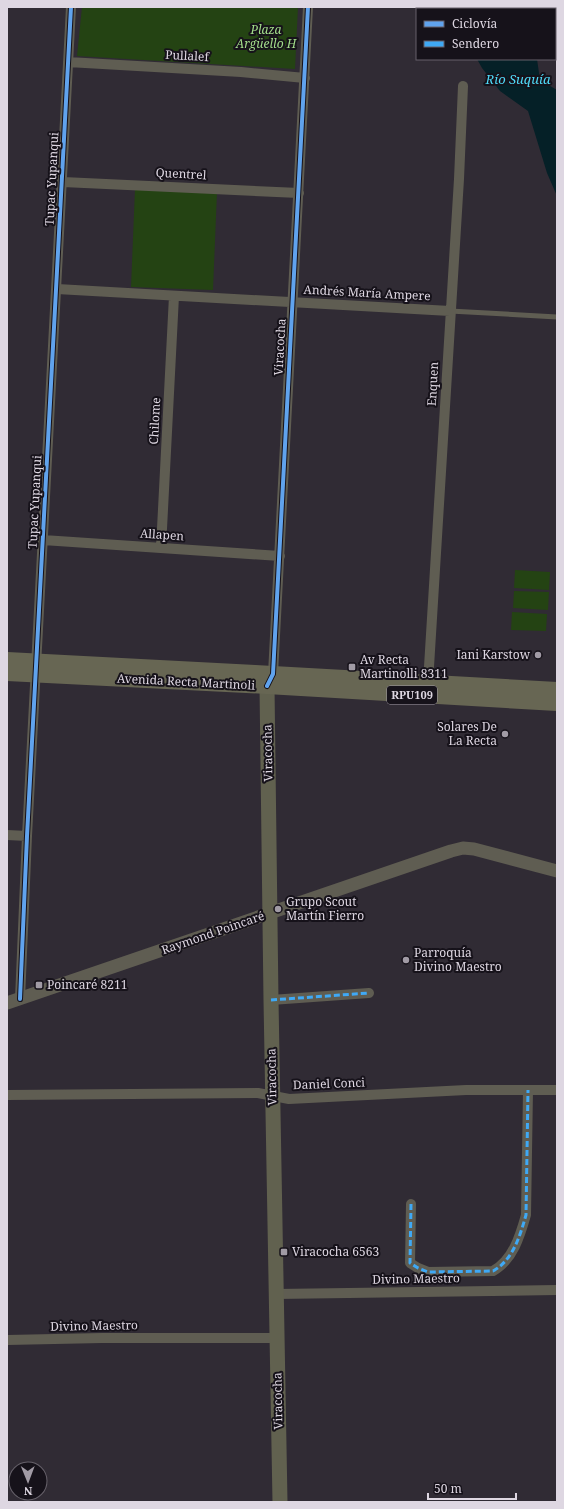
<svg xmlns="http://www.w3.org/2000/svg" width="564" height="1509" font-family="'Noto Serif',serif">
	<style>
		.green { fill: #244313 }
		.water { fill: #052027 }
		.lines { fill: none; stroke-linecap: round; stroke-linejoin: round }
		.service { stroke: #5f5d52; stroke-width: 5 }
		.minor { stroke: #5f5d52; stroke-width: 10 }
		.tertiary { stroke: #5f5d52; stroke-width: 13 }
		.secondary { stroke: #61614f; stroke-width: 15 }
		.primary { stroke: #676653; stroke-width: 16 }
		.quiet { stroke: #3fa9f5; stroke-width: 3; stroke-dasharray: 6 3; stroke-linecap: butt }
		.cycleway-casing { stroke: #16121a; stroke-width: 6 }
		.cycleway { stroke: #60a3ed; stroke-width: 4 }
		.poi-dot { fill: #a19ba5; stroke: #16121a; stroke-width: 1.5 }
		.labels { text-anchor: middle; stroke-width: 4; stroke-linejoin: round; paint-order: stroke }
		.shield { fill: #16121a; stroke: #a29ca6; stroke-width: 1 }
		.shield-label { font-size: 11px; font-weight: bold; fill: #ded7e2 }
		.park-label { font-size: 12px; font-style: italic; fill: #a2dc8a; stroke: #16121a }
		.street-label { font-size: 12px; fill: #ded7e2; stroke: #16121a }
		.poi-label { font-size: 12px; fill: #ded7e2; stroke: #16121a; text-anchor: start }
		.water-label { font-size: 13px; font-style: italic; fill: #4edaf8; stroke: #16121a }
	</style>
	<rect width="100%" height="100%" fill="#302b34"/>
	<path class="green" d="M82,7H298L295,69L77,56Z
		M135,189L217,192L213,290L131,287Z
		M515,570L550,572L549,590L514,588Z
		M514,591L549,592L548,610L513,608Z
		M512,612L547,614L546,631L511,630Z"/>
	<path class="water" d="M477,59H537L540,80L557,90V196L547,173L528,111L500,91L482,68Z"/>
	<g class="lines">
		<path class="service" d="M450,311L557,317"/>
		<path class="minor" d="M68,62L241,72L305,78
			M63,182L299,193
			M57,289L450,311
			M43,540L280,556
			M161,548L174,296
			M271,679L273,674L308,7
			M428,683L459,179L463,86
			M7,835L27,836
			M20,999L27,836L71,7
			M271,1000L369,993
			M7,1095L258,1093L289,1099L466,1090H557
			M411,1204L410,1263L418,1268L428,1272L493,1271C513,1260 520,1236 526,1215L528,1090
			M276,1294L557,1290
			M7,1340L102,1338H277"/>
		<path class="tertiary" d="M7,1003L451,851L463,848L474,849L557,871"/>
		<path class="secondary" d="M267,686L271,1000L280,1502"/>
		<path class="primary" d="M7,660L255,673L557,690
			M7,673L267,686L557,703"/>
		<path class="quiet" d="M541,7L543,9
			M555,22L557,24
			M271,1000L369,993
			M411,1204L410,1263L418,1268L428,1272L493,1271C513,1260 520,1236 526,1215L528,1090"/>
		<g class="cycleway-casing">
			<path id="cycleway" d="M267,686L273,674L308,7
				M20,999L27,836L71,7"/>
		</g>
		<use href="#cycleway" class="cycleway"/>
	</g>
	<g class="poi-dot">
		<circle cx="538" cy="655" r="4"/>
		<rect x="348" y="663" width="8" height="8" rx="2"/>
		<circle cx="505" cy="734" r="4"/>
		<circle cx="278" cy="909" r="4"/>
		<circle cx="406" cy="960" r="4"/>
		<rect x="35" y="981" width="8" height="8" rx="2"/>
		<rect x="280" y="1248" width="8" height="8" rx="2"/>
	</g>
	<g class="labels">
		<rect class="shield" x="387" y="686" width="50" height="18" rx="3"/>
		<g class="shield-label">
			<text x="412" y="699">RPU109</text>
		</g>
		<g class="park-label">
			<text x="266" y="34">Plaza<tspan x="266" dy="14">Argüello H</tspan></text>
		</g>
		<g class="street-label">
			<text transform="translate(187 56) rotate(3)" y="4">Pullalef</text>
			<text transform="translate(181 174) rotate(3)" y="4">Quentrel</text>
			<text transform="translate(52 179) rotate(-87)" y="4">Tupac Yupanqui</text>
			<text transform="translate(367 293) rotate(3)" y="4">Andrés María Ampere</text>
			<text transform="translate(280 347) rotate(-87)" y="4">Viracocha</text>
			<text transform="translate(433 384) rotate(-87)" y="4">Enquen</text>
			<text transform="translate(155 421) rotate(-87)" y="4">Chilome</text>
			<text transform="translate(35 502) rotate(-87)" y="4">Tupac Yupanqui</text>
			<text transform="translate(162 535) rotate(4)" y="4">Allapen</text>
			<text transform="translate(186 682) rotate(3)" y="4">Avenida Recta Martinoli</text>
			<text transform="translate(268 753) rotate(-91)" y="4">Viracocha</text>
			<text transform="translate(213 933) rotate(-19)" y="4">Raymond Poincaré</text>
			<text transform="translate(272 1077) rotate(-91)" y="4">Viracocha</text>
			<text transform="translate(329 1084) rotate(-2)" y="4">Daniel Conci</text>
			<text transform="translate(416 1279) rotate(-1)" y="4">Divino Maestro</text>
			<text transform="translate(94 1326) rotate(-1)" y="4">Divino Maestro</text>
			<text transform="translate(278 1401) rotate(-91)" y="4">Viracocha</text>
		</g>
		<g class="poi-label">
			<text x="530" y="659" text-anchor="end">Iani Karstow</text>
			<text x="360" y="664">Av Recta<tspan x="360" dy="14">Martinolli 8311</tspan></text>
			<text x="497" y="731" text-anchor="end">Solares De<tspan x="497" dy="14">La Recta</tspan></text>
			<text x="286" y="906">Grupo Scout<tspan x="286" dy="14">Martín Fierro</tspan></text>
			<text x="414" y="957">Parroquía<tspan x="414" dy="14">Divino Maestro</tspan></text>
			<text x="47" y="989">Poincaré 8211</text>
			<text x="292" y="1256">Viracocha 6563</text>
		</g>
		<g class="water-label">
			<text x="518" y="84">Río Suquía</text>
		</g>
	</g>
	<rect width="564" height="1509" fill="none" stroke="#ded7e2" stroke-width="16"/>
	<rect x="416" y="8" width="140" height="52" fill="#16121a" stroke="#66616a"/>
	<rect x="424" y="21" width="20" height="6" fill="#60a3ed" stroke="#66616a"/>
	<text x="452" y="28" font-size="12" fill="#ded7e2">Ciclovía</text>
	<rect x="424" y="41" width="20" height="6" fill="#3fa9f5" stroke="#66616a"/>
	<text x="452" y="48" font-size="12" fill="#ded7e2">Sendero</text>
	<g transform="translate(28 1481) rotate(179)"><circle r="19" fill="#16121a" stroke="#66616a"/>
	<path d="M0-3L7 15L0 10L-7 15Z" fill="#a19ba5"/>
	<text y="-6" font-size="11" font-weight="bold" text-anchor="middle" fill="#ded7e2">N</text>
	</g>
	<path d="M428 1493v6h88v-6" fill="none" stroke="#ded7e2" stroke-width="2"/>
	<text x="434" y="1493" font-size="12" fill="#ded7e2" stroke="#16121a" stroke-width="3" paint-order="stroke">50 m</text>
</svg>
